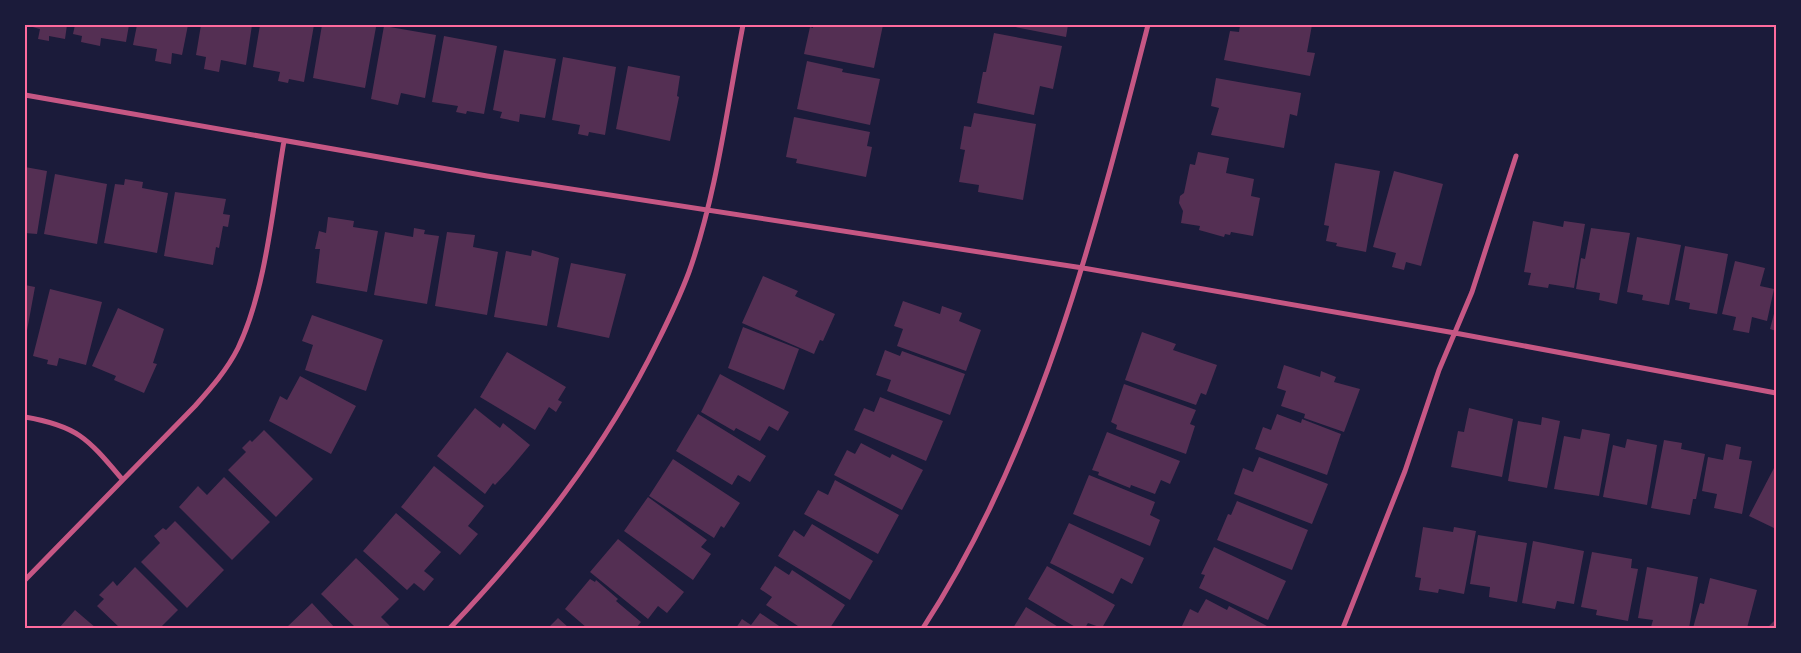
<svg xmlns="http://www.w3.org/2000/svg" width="1801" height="653" font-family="Lato,sans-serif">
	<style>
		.building { fill: #542f53 }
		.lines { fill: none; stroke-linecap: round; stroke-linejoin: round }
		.minor { stroke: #c65784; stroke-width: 5 }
		.neatline { fill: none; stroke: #ff6b9d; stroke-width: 2 }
	</style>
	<rect width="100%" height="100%" fill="#1b1b3a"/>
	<path class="building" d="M25,25H67L65,39L49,36V41L38,39L40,29Z
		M75,25H129L126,42L101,38L100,46L81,42L82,36L73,34Z
		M137,25H188L182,55L172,53L171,64L155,61L157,49L133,45Z
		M201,25H252L246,65L221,60L219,72L204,69L206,57L196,55Z
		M260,25H314L304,82L289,79L288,83L278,81L280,72L253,67Z
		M322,25L376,27L365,88L313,78Z
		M813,25H883L874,68L804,54L810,27L813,28Z
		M1005,25H1068L1066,37Z
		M1240,25H1312L1307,52L1315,53L1310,76L1224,60L1230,31L1239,32Z
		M384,26L436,35L425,98L401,93L398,105L371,99Z
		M994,33L1062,46L1053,89L1040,86L1034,115L977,103L983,72H986Z
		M444,36L497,46L484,114L467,111L466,114L456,112L458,106L432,102Z
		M504,50L556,59L545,118L520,114L519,122L500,118L502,112L493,110Z
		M563,57L616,67L605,135L589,132L588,136L578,134L580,125L552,120Z
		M807,61L843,69L842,72L880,79L870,125L797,109Z
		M628,66L680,76L677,96L679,97L670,141L616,129Z
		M1216,78L1301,93L1297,116L1290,114L1284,148L1211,135L1219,108L1211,106Z
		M974,113L1036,124L1023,200L978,192L979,185L959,182L965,150L960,149L964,126L971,127Z
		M794,117L870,132L867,146L872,147L866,177L796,163L797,159L786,157Z
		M1198,152L1229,158L1226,173L1254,179L1251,196L1260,198L1253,236L1231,232L1230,235L1225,234L1224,237L1199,230L1200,226L1181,223L1183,211L1179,203L1180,196L1184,193L1190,164L1195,165Z
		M1335,163L1380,171L1366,252L1336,246L1337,243L1326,241L1329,226L1324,225Z
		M25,167L47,171L37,234L25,233Z
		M1394,171L1443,184L1421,266L1406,262L1404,270L1392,267L1396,253L1373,247Z
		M55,174L107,184L97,244L44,234Z
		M125,179L143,182L142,188L168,193L157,253L104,243L115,184L124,185Z
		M175,192L226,199L223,214L230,215L228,227L223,226L219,248L216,247L213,265L164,256Z
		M328,217L354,221L353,227L378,231L367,292L316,283L320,249H315L319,231L326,233Z
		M1533,221L1563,227L1564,221L1585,224L1574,288L1549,284L1548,288L1528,285L1531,273L1524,272Z
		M414,228L425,230L424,234L439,236L427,304L374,295L385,232L413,237Z
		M1591,228L1630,233L1617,304L1599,300L1600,293L1576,289L1581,258L1585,259Z
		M447,232L475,235L473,247L498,252L487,315L435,306Z
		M1637,237L1681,245L1669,305L1642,300L1643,295L1627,292Z
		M1685,246L1728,254L1717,314L1689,309L1690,303L1675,300Z
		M532,250L559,258L547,326L494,317L506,251L531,256Z
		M1735,261L1765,268L1760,286L1774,289L1767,321L1752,317L1749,333L1733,330L1736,317L1722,314Z
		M571,263L626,274L609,338L557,327Z
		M763,276L798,291L795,296L835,314L823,341L820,340L814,354L742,323Z
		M25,285L35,287L26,336H25Z
		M50,289L102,302L86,365L59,358L57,366L47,364L48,360L33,356Z
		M903,301L940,314L942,306L962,313L959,321L981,330L966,371L897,346L903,329L894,326Z
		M1776,306V331L1770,329Z
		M118,308L164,329L153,363L157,364L144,393L114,380L116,376L92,366Z
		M312,315L383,340L366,391L305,370L313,345L302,341Z
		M743,327L799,349L784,390L728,368Z
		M1142,332L1176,344L1173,350L1217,365L1206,395L1201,393L1196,405L1125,380Z
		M885,350L900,356L902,351L965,374L950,415L887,391L891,380L876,375Z
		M507,352L566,387L558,400L562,402L556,412L549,407L535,430L480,397Z
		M1284,365L1320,377L1321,371L1336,377L1334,382L1360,389L1344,432L1304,418L1305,414L1281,406L1286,391L1277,388Z
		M720,374L789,412L778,431L769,426L760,441L736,428L734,431L701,412Z
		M300,376L356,406L331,454L269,421L280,396L287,400Z
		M1124,384L1196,410L1190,424L1195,426L1186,454L1116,429L1117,425L1111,422Z
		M880,397L943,421L926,461L854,430L864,408L874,412Z
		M475,408L500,428L503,423L530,445L509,470L495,485L493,483L485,494L437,456Z
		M1469,408L1513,419L1502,477L1451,467L1458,431L1464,432Z
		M698,414L766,456L750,482L738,475L732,485L676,451Z
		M1277,414L1301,423L1302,419L1341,434L1327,475L1255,449L1263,427L1271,430Z
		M1542,417L1560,421L1547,488L1508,481L1518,421L1541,425Z
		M1582,429L1610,434L1599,496L1554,489L1564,436L1580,439Z
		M264,430L313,479L276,517L228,470L246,452L242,448L250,440L252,442Z
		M1107,432L1180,461L1170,484L1161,480L1155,494L1131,485L1130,488L1098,475L1099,472L1092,470Z
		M1627,439L1657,445L1647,505L1603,497L1613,445L1625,448Z
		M1664,440L1682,443L1681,449L1705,454L1696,499H1693L1690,515L1651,508Z
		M861,443L890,458L892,454L923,470L902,510L834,475L847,450L855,454Z
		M1726,444L1741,447L1739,459L1752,461L1742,514L1714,508L1717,494L1702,491L1708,457L1723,460Z
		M1259,457L1328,484L1312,524L1234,494L1243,468L1253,472Z
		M673,459L740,503L724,528L721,526L714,538L649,496Z
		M434,466L484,506L468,526L478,534L460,555L401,507Z
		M1774,468L1776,469V529L1749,516Z
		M1089,475L1155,502L1150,515L1160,520L1150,546L1073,514Z
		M224,477L270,522L232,560L179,507L198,486L207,495Z
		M835,480L899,515L878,554L804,514L818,490L828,495Z
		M648,497L707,540L701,547L711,554L693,580L624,531Z
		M1237,501L1308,530L1292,570L1217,540L1228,514L1231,515Z
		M396,513L441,552L424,571L434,579L424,591L414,583L407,590L363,551Z
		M175,521L224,570L187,608L141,562L160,543L154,536L163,528L166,530Z
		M1069,523L1144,558L1132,584L1121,578L1113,594L1050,563Z
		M812,524L873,561L850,600L778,556L794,530L804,537Z
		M1423,527L1453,532L1454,527L1476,531L1464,594L1439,589L1438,593L1419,590L1421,578L1415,577Z
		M1478,535L1527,543L1517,602L1489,597L1490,587L1470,584Z
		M618,539L684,592L667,613L658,606L648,619L590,572Z
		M1533,541L1584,551L1574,604L1557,601L1555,609L1522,603Z
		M1214,547L1286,581L1268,620L1199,588L1205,575L1201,574Z
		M1592,552L1632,559L1631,568L1638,569L1628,621L1596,615L1597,610L1581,607Z
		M356,558L399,599L381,617L390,626L388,628H356L321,594Z
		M775,566L789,575L792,570L845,605L830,628H801L766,605L772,597L760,589Z
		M1047,566L1115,605L1102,628L1088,623L1085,628H1077L1028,599Z
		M135,567L178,610L160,628H120L97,606L104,599L99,595L113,581L117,586Z
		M1647,567L1698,577L1689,628L1651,627L1653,620L1638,618Z
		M1710,578L1757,590L1747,628H1693L1700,603L1704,604Z
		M590,579L595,582L596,580L618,599L616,601L641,622L636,628H587L565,609Z
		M1206,599L1227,610L1229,606L1267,626L1266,628H1181L1190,609L1198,613Z
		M312,603L335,628H286Z
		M1026,607L1060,628H1013Z
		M75,610L96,628H59Z
		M760,613L782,628H736L742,619L751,625Z
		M558,618L569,628H548Z
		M1776,619V628H1767Z"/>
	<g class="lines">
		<path class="minor" d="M25,95L487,176L1083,268L1455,333L1776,393
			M25,417C78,426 88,439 122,479
			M25,580L195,406C211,388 227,370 238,348C266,290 273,205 284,141
			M450,628C533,540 604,451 658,341C669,319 680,296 689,272C717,193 727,107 743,25
			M923,628C1040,448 1095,231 1148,25
			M1343,628L1405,471L1439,370L1472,292L1516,156"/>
	</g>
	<rect width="1801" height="653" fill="none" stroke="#1b1b3a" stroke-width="52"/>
	<rect x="26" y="26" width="1749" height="601" class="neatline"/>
</svg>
